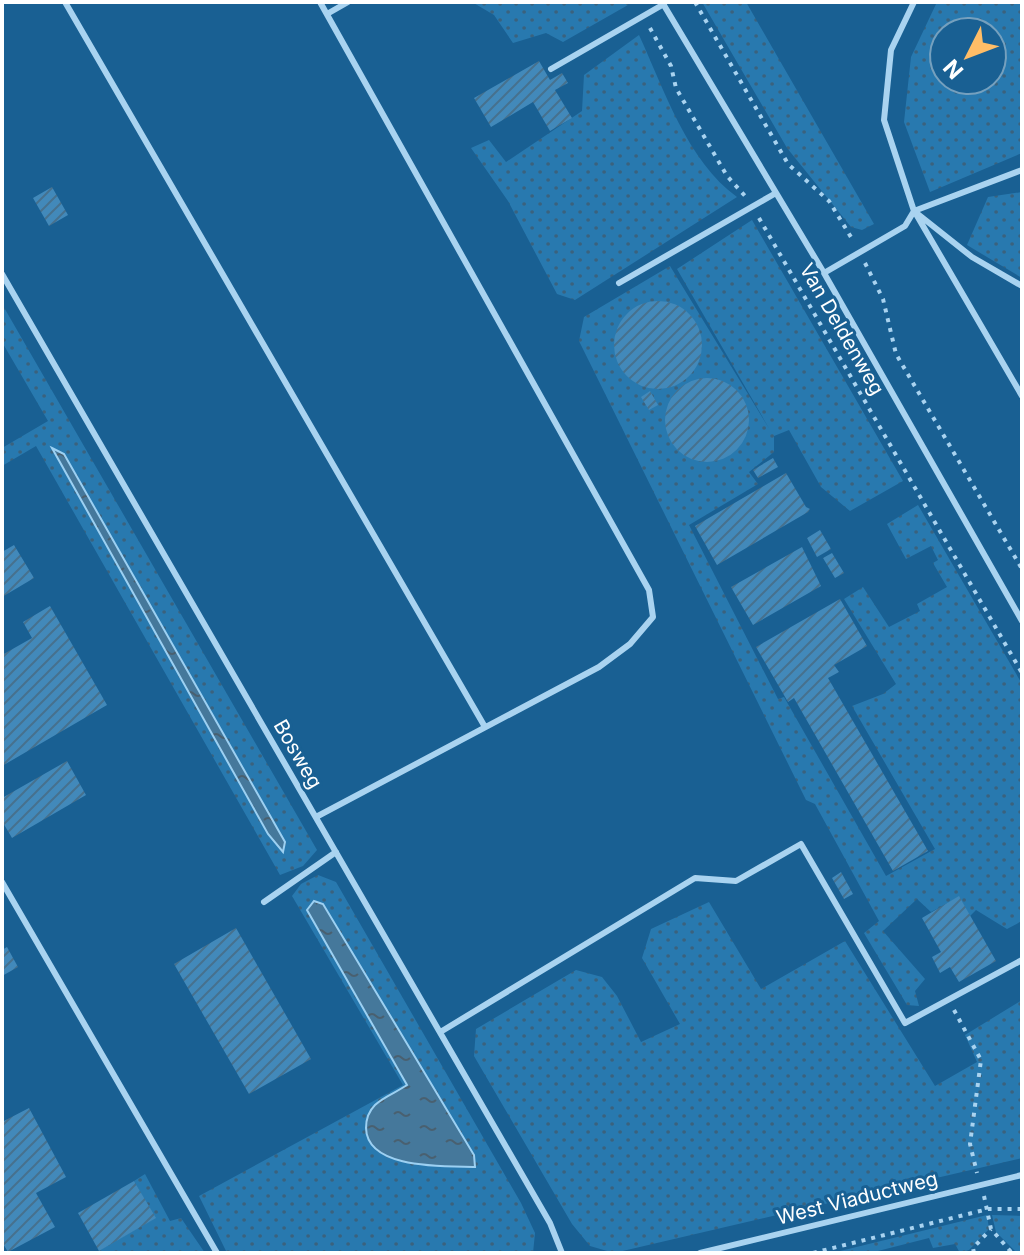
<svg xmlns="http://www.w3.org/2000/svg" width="1024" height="1255" font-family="Inter,sans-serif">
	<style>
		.grass { fill: url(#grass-dots); fill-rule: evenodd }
		.water { fill: url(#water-ripples); stroke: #9cd0f2; stroke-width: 2 }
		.building { fill: url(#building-hatch) }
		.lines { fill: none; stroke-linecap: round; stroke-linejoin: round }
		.path { stroke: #a9d3f0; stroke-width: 4; stroke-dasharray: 4 6; stroke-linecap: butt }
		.service { stroke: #a9d3f0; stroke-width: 6 }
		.labels { text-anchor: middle; stroke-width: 6; stroke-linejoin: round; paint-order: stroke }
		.street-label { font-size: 20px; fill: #fff; stroke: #196093 }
	</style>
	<defs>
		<pattern id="grass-dots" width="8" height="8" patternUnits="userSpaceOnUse" patternTransform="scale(2)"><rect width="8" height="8" fill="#2879af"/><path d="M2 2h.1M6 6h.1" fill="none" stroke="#3a627e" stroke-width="1.8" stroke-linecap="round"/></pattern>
		<pattern id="water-ripples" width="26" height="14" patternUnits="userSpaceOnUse" patternTransform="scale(2)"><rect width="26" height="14" fill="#45789b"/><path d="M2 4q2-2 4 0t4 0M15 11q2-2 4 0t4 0" fill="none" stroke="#496070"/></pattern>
		<pattern id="building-hatch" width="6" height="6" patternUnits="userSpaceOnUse" patternTransform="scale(2)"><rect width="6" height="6" fill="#4289ba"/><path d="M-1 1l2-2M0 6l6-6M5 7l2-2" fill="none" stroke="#46718e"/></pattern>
	</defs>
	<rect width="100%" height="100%" fill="#196093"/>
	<path class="grass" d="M472,2H626L628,5L563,42L546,33L513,43L494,15Z
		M702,2H746L874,224L862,230L851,227L787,148Z
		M937,2H1022V153L930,192L904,122L911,57ZM944,32H992V80H944Z
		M639,35C664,89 687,161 737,197L575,300L557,294L508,201L471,148L489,140L506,162L582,111L584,75Z
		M1022,192V278L967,245L988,197Z
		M752,220L903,481L850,511L821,487L789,430L774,436V452L749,472L758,484L689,525L778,699L784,697L886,876L935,849L852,706L883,694L896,684L844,599L863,587L889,627L920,611L917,604L947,587L933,563L938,560L931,546L906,559L887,524L918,505L1022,684V921L1007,929L976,910L970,916L959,897L931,912L917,899L883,931L925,979L915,991L919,1006L907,1005L864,933L879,921L815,804L806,800L579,341L584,317L670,266L770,430L677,269Z
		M2,304L317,850L303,866L280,875L36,446L2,466V448L48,421L2,342Z
		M318,875L336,882L521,1203L535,1233L533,1253H227L199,1196L403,1085L292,896L301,884Z
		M709,902L761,989L845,941L935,1086L977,1062L965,1035L1022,1000V1158L614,1253L590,1246L572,1224L474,1056L476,1029L576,970L602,977L617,996L641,1042L680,1024L642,958L651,929Z
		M145,1174L170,1221L181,1218L205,1253H95L155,1218L134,1181Z
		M987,1215L989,1229L969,1250L960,1253L955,1244L933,1248L929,1238L870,1253H832Z
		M992,1215L1022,1216V1253H1017L996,1232Z"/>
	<path class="water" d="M52,448L64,454L285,842L283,852L268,834Z
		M314,901L323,904L474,1155L475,1167C446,1166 367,1170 366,1128C366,1120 369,1111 375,1105C383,1097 397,1092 407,1085L307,910Z"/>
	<path class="building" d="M539,61L550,80L562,73L568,83L555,90L572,118L550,131L533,102L491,127L474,98Z
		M52,187L68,215L49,226L33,198Z
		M614 345a44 44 0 1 1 88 0a44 44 0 1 1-88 0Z
		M665 420a42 42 0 1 1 84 0a42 42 0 1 1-84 0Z
		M650,391L658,405L649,410L641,397Z
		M773,458L778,467L758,478L753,470Z
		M786,473L806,507L810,509L808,512L717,565L695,526Z
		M820,530L831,549L817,557L807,538Z
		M14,545L34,578L2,597V552Z
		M802,547L821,586L753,625L731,587Z
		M832,553L844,573L835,578L823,558Z
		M840,599L867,646L834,665L839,672L828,678L928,851L893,871L794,698L788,702L756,647Z
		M50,606L107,705L2,766V655L32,638L23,622Z
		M67,761L86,795L12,838L2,821V798Z
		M841,872L853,894L844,899L832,878Z
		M959,896L996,961L959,982L950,967L940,973L932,957L941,952L922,918Z
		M236,928L311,1059L249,1094L174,964Z
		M7,947L18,967L2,976V950Z
		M29,1108L66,1177L36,1193L55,1227L8,1252L2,1242V1122Z
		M134,1181L156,1218L99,1251L78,1213Z"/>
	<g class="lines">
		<path class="path" d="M695,2L788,164L829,201L854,242
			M650,28L671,66L676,88L727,176L746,197
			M759,218L1022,673
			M865,263L883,299L896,354L1022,569
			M954,1010L981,1060L970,1144L977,1173
			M984,1196L991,1229L1012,1253
			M813,1253L988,1209H1022
			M974,1253L973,1248L991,1229"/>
		<path class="service" d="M65,2L485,727
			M662,2L824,273L1022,621
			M914,2L891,50L884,120L914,211L972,257L1022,286
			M327,14L348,2
			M551,69L664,4
			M916,214L1022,396
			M824,273L905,226L914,211L1022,170
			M2,274L550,1223L562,1253
			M619,283L776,193
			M316,817L599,667L630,644L653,617L649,590L320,2
			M2,882L217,1253
			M264,902L336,852
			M442,1031L695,878L736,881L801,844L905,1023L1022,960
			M700,1253L1022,1175"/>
	</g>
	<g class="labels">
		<g class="street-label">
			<text transform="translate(842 329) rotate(60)" y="7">Van Deldenweg</text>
			<text transform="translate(298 754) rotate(60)" y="7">Bosweg</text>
			<text transform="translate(857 1198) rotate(-14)" y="7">West Viaductweg</text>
		</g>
	</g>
	<rect width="1024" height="1255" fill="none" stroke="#ffffff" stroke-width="8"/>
	<g transform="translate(968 56) rotate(228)"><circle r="38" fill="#196093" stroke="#75a0be" stroke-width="2"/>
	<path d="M0-6L14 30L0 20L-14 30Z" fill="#ffbd67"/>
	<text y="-12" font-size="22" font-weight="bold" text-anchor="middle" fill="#ffffff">N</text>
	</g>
</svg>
